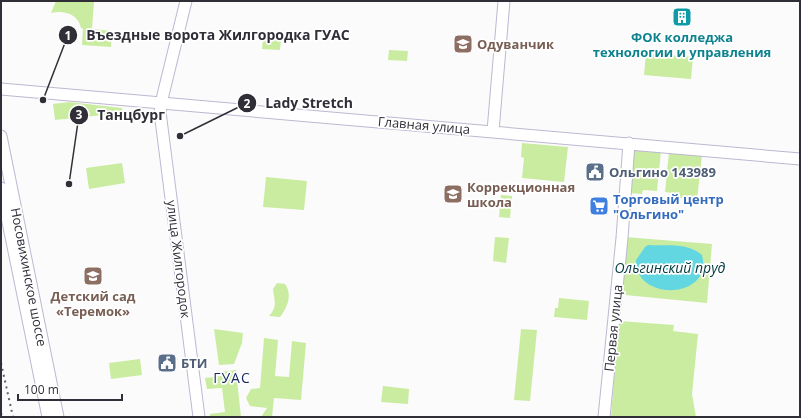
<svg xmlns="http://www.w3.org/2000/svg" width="801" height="418" font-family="'Open Sans',sans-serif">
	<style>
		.green { fill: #caeca0 }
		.water { fill: #63d7e1 }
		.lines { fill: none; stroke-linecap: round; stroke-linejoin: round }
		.secondary-casing { stroke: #bcb8d1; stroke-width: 13 }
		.secondary { stroke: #fff; stroke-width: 11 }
		.rail { stroke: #616067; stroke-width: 2; stroke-dasharray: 2 4; stroke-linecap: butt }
		.labels { text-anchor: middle; stroke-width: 3.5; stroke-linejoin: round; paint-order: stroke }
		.culture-label { font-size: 13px; font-weight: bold; fill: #0d838f; stroke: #fff }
		.education-label { font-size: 13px; font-weight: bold; fill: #785e54; stroke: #fff; text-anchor: start }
		.street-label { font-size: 13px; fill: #302f38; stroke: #fff }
		.service-label { font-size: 13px; font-weight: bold; fill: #4e5e75; stroke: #fff; text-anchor: start }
		.shop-label { font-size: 13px; font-weight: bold; fill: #366cbe; stroke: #fff; text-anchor: start }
		.water-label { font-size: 14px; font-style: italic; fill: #003a3f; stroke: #fff }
		.neighbourhood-label { font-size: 14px; letter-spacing: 1px; fill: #14285f; stroke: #fff }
		.leader { fill: none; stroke: #302f38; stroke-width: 1.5 }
		.callout-dot { fill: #302f38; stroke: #fff; stroke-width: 1.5 }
		.mark-label { font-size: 12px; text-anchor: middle; font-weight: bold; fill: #fff }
		.callout-label { font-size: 14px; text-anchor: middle; font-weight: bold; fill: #302f38; stroke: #fff; stroke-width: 3.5; stroke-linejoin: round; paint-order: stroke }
	</style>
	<rect width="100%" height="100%" fill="#fbfbfb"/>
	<path class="green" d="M56,1L94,2L92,29L112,31L111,47L82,45L83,29L81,28C78,14 64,10 51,13Z
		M263,39L281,40L280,50L262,49Z
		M389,50L408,51L407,61L388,60Z
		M646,53L693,57L691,79L644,75Z
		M69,102L122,108L123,113L55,120L53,104Z
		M522,143L568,147L564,182L522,178L524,158L521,157Z
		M634,149L661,151L657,191L643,190L642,194L629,193Z
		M669,152L702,155L697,200L680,198V194L665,192Z
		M122,163L125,183L89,189L86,168Z
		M266,177L307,181L304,210L263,207Z
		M501,195L512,196L510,218L499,217Z
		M495,237L509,238L506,263L493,261Z
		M625,237L712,244L707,303L625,295L622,285Z
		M277,283L285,284C293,295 287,308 280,317L269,316C278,306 274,300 273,289Z
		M559,298L589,301L587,320L554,317L555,308H558Z
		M619,321L674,325L673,331L698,334L692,394L696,417H611Z
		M214,329L243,333L242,343L234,364L219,365Z
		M521,329L537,330L530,401L514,400Z
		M264,338L278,340L275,376L289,377L292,341L306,343L301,400L274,398L272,417H261L267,408L250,406L246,398L251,389L260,388Z
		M140,359L142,375L111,379L109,363Z
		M236,370L241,417H210V414L225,412L222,388L207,389L205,378L221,376V372Z
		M383,386L409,389L408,404L381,402Z"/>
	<path class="water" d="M648,245C667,246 687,242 702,255C714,300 634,302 636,260L645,247Z"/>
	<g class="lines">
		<g class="secondary-casing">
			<path id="secondary" d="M186,1L163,95L160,112L199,417
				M1,89L800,159
				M493,131L504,1
				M1,136L58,417
				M1,188L48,417
				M604,417L622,238L629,143"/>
		</g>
		<use href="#secondary" class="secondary"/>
		<path class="rail" d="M1,363L13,417
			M1,413L2,417"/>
	</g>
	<defs>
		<g id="building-square" transform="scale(1)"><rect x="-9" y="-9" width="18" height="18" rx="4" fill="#0f9aa8" stroke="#fff"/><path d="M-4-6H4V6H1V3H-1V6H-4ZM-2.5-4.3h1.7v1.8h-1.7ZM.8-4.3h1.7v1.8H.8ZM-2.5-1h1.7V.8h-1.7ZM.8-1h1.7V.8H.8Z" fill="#fff"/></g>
		<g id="school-square" transform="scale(1)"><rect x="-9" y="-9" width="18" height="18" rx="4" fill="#8d6e63" stroke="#fff"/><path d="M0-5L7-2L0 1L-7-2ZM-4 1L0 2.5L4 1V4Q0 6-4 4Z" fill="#fff"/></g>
		<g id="civic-square" transform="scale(1)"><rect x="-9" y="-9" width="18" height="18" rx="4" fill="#5c6f8a" stroke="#fff"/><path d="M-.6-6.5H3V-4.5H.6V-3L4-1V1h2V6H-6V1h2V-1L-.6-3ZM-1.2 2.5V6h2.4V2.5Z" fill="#fff"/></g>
		<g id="supermarket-square" transform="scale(1)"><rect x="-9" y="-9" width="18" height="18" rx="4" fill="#3f7fe0" stroke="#fff"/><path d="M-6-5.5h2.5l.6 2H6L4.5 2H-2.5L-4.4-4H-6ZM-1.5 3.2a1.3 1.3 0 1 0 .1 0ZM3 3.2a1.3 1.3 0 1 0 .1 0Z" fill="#fff"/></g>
	</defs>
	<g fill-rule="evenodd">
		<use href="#building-square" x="682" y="17"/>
		<use href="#school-square" x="463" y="44"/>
		<use href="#civic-square" x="595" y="172"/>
		<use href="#school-square" x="453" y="194"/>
		<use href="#supermarket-square" x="599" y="206"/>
		<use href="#school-square" x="93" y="276"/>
		<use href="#civic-square" x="167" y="363"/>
	</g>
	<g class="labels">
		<g class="culture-label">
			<text x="682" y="42">ФОК колледжа<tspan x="682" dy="15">технологии и управления</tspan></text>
		</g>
		<g class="education-label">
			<text x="477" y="49">Одуванчик</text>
			<text x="467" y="192">Коррекционная<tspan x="467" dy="15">школа</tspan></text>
			<text x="93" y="301" text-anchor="middle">Детский сад<tspan x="93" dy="15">«Теремок»</tspan></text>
		</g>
		<g class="street-label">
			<text transform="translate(424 125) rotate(5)" y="5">Главная улица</text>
			<text transform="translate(179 259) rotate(83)" y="5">улица Жилгородок</text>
			<text transform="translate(29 277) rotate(79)" y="5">Носовихинское шоссе</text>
			<text transform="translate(613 328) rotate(-84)" y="5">Первая улица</text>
		</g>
		<g class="service-label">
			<text x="609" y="177">Ольгино 143989</text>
			<text x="181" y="368">БТИ</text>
		</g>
		<g class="shop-label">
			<text x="613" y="204">Торговый центр<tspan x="613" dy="15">"Ольгино"</tspan></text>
		</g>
		<g class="water-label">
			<text x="670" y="273">Ольгинский пруд</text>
		</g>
		<g class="neighbourhood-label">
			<text x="232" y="383">ГУАС</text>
		</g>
	</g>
	<path class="leader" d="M43 100L68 35M180 136L247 103M69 184L79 115"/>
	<g class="callout-dot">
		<circle cx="43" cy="100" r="4"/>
		<circle cx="180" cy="136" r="4"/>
		<circle cx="69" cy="184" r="4"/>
		<circle cx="68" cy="35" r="10"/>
		<circle cx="247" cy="103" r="10"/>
		<circle cx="79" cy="115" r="10"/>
	</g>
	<g class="mark-label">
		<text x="68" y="40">1</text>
		<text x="247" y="108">2</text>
		<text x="79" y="119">3</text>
	</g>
	<g class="callout-label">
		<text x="218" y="40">Въездные ворота Жилгородка ГУАС</text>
		<text x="309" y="108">Lady Stretch</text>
		<text x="131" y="120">Танцбург</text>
	</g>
	<rect width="801" height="418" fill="none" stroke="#302f38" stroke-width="4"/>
	<path d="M18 394v6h104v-6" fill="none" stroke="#302f38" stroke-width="2"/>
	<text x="24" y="394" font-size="12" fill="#302f38" stroke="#ffffff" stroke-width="3" paint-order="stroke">100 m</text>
</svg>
